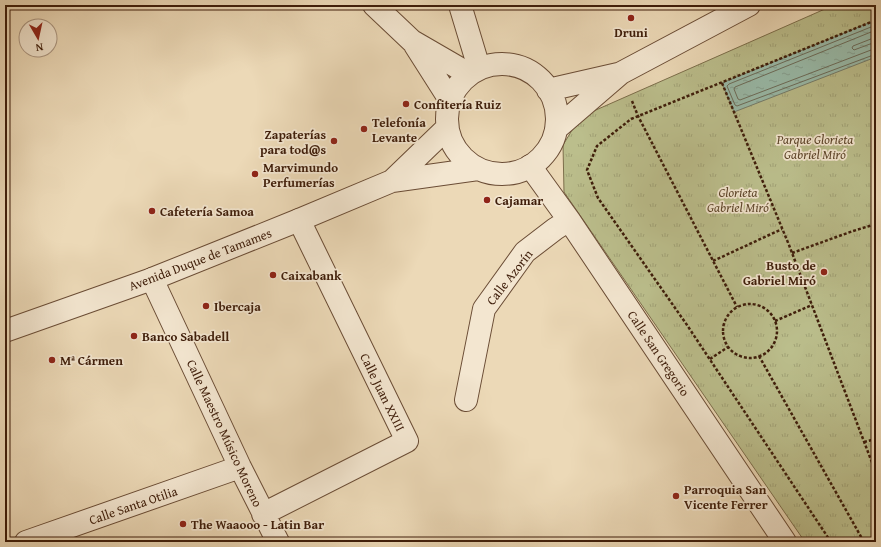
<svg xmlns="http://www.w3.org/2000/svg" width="881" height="547" font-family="'Gentium Book Plus',serif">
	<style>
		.grass { fill: url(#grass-tufts); stroke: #7c6e4b }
		.water { fill: url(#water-ripples); stroke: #757c6a }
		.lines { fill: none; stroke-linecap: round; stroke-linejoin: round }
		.shore { stroke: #6c6c5a; stroke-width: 1 }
		.minor-casing { stroke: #6a4c35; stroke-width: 24 }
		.tertiary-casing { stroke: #6a4c35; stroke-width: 24 }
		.path { stroke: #3e1d0a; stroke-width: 2.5; stroke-dasharray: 3 2; stroke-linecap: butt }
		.minor { stroke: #f3e6d0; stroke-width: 22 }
		.tertiary { stroke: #f3e6d0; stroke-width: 22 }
		.poi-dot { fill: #8f2418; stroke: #f3e6d0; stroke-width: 1.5 }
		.labels { text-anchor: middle; stroke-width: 3.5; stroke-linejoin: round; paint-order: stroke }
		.poi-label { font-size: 13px; font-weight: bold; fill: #3e1d0a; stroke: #f3e6d0; text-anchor: start }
		.park-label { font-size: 13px; font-style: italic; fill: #5d452a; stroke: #f3e6d0 }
		.street-label { font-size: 13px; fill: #3e1d0a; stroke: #f3e6d0 }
	</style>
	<defs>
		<pattern id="grass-tufts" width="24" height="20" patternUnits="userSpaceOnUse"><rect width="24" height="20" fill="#bbbe8c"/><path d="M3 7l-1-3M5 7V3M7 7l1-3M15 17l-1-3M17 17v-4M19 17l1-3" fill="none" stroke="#a2a377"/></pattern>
		<pattern id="water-ripples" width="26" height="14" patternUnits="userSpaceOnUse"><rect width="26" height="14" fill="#9ba"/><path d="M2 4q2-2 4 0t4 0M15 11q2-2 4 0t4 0" fill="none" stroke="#85a091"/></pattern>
	</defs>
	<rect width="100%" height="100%" fill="#ecd9b7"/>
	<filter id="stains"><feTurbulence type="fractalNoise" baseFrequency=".005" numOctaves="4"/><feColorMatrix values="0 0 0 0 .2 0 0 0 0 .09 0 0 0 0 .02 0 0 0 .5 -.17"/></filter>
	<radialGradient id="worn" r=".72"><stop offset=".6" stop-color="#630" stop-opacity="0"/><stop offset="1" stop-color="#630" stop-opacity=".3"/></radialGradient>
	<path class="grass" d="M834,5H876V542H805L564,192L563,145L580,117Z"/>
	<path class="water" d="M876,20V57L734,112L722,83Z"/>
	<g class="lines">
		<path class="shore" d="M876,25L729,84L727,86L735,105L737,106L876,54
			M876,30L735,87L734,89L738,99L740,100L871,50L876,49
			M876,37L853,46L852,48L854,50L870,44L876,43"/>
		<g class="minor-casing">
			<path id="minor" d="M460,5L479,68
				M530,166L569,220L785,542
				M152,279L240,467L278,542
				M466,400L484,309L525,252L555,229L569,220
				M263,514L407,441L299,220
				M26,542L240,467"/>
		</g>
		<g class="tertiary-casing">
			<path id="tertiary" d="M374,5L412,41L469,74
				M415,45L450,100
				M447 119a55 55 0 1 1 110 0a55 55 0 1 1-110 0Z
				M548,90L618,74
				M556,129L621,73L749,5
				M392,181L447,128
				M5,331L152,279L299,220L392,181L478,169"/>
		</g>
		<path class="path" d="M722,83L789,245L876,473
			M632,101L638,116L737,307
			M792,253L853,231L876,224
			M713,261L782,229
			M723 331a27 27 0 1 1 54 0a27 27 0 1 1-54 0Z
			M775,321L812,305
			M759,356L864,542
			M710,359L728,347
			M864,442L876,439
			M831,542L687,325L598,198L587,170L597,146L631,119L876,20"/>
		<use href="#minor" class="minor"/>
		<use href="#tertiary" class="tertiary"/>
	</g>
	<g class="poi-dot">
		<circle cx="631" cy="18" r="4"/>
		<circle cx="406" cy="104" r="4"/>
		<circle cx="364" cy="129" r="4"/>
		<circle cx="334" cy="141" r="4"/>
		<circle cx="255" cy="174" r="4"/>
		<circle cx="487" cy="200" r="4"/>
		<circle cx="152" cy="211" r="4"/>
		<circle cx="824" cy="272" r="4"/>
		<circle cx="273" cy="275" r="4"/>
		<circle cx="206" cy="306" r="4"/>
		<circle cx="134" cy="336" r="4"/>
		<circle cx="52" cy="360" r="4"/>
		<circle cx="676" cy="496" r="4"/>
		<circle cx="183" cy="524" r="4"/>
	</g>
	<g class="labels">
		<g class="poi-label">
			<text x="631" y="37" text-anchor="middle">Druni</text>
			<text x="414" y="109">Confitería Ruiz</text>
			<text x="372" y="127">Telefonía<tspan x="372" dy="15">Levante</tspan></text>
			<text x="326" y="139" text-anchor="end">Zapaterías<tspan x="326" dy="15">para tod@s</tspan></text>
			<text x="263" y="172">Marvimundo<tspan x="263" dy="15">Perfumerías</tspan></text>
			<text x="495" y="205">Cajamar</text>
			<text x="160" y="216">Cafetería Samoa</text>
			<text x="816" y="270" text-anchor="end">Busto de<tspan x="816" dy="15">Gabriel Miró</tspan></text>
			<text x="281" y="280">Caixabank</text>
			<text x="214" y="311">Ibercaja</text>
			<text x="142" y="341">Banco Sabadell</text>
			<text x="60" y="365">Mª Cármen</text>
			<text x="684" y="494">Parroquia San<tspan x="684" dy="15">Vicente Ferrer</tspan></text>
			<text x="191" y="529">The Waaooo - Latin Bar</text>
		</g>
		<g class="park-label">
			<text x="815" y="144">Parque Glorieta<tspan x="815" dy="15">Gabriel Miró</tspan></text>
			<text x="738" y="197">Glorieta<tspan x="738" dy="15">Gabriel Miró</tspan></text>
		</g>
		<g class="street-label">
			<text transform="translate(200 259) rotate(-21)" y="5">Avenida Duque de Tamames</text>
			<text transform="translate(509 277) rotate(-52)" y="5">Calle Azorín</text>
			<text transform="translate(659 353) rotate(56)" y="5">Calle San Gregorio</text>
			<text transform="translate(383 392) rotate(64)" y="5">Calle Juan XXIII</text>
			<text transform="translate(225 433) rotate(65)" y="5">Calle Maestro Músico Moreno</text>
			<text transform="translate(133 505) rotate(-19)" y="5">Calle Santa Otilia</text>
		</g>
	</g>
	<rect width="881" height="547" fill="none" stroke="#ecd9b7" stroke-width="20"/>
	<rect x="6" y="6" width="869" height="535" fill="none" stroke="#3e1d0a" stroke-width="2"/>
	<rect x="10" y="10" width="861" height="527" fill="none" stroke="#3e1d0a"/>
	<g transform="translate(38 38) rotate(171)"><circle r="19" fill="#f3e6d0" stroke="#ab9681"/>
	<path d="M0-3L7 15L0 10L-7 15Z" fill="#8f2418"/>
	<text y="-6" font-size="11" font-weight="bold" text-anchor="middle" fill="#3e1d0a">N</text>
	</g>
	<rect width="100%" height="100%" filter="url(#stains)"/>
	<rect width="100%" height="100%" fill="url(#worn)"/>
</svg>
